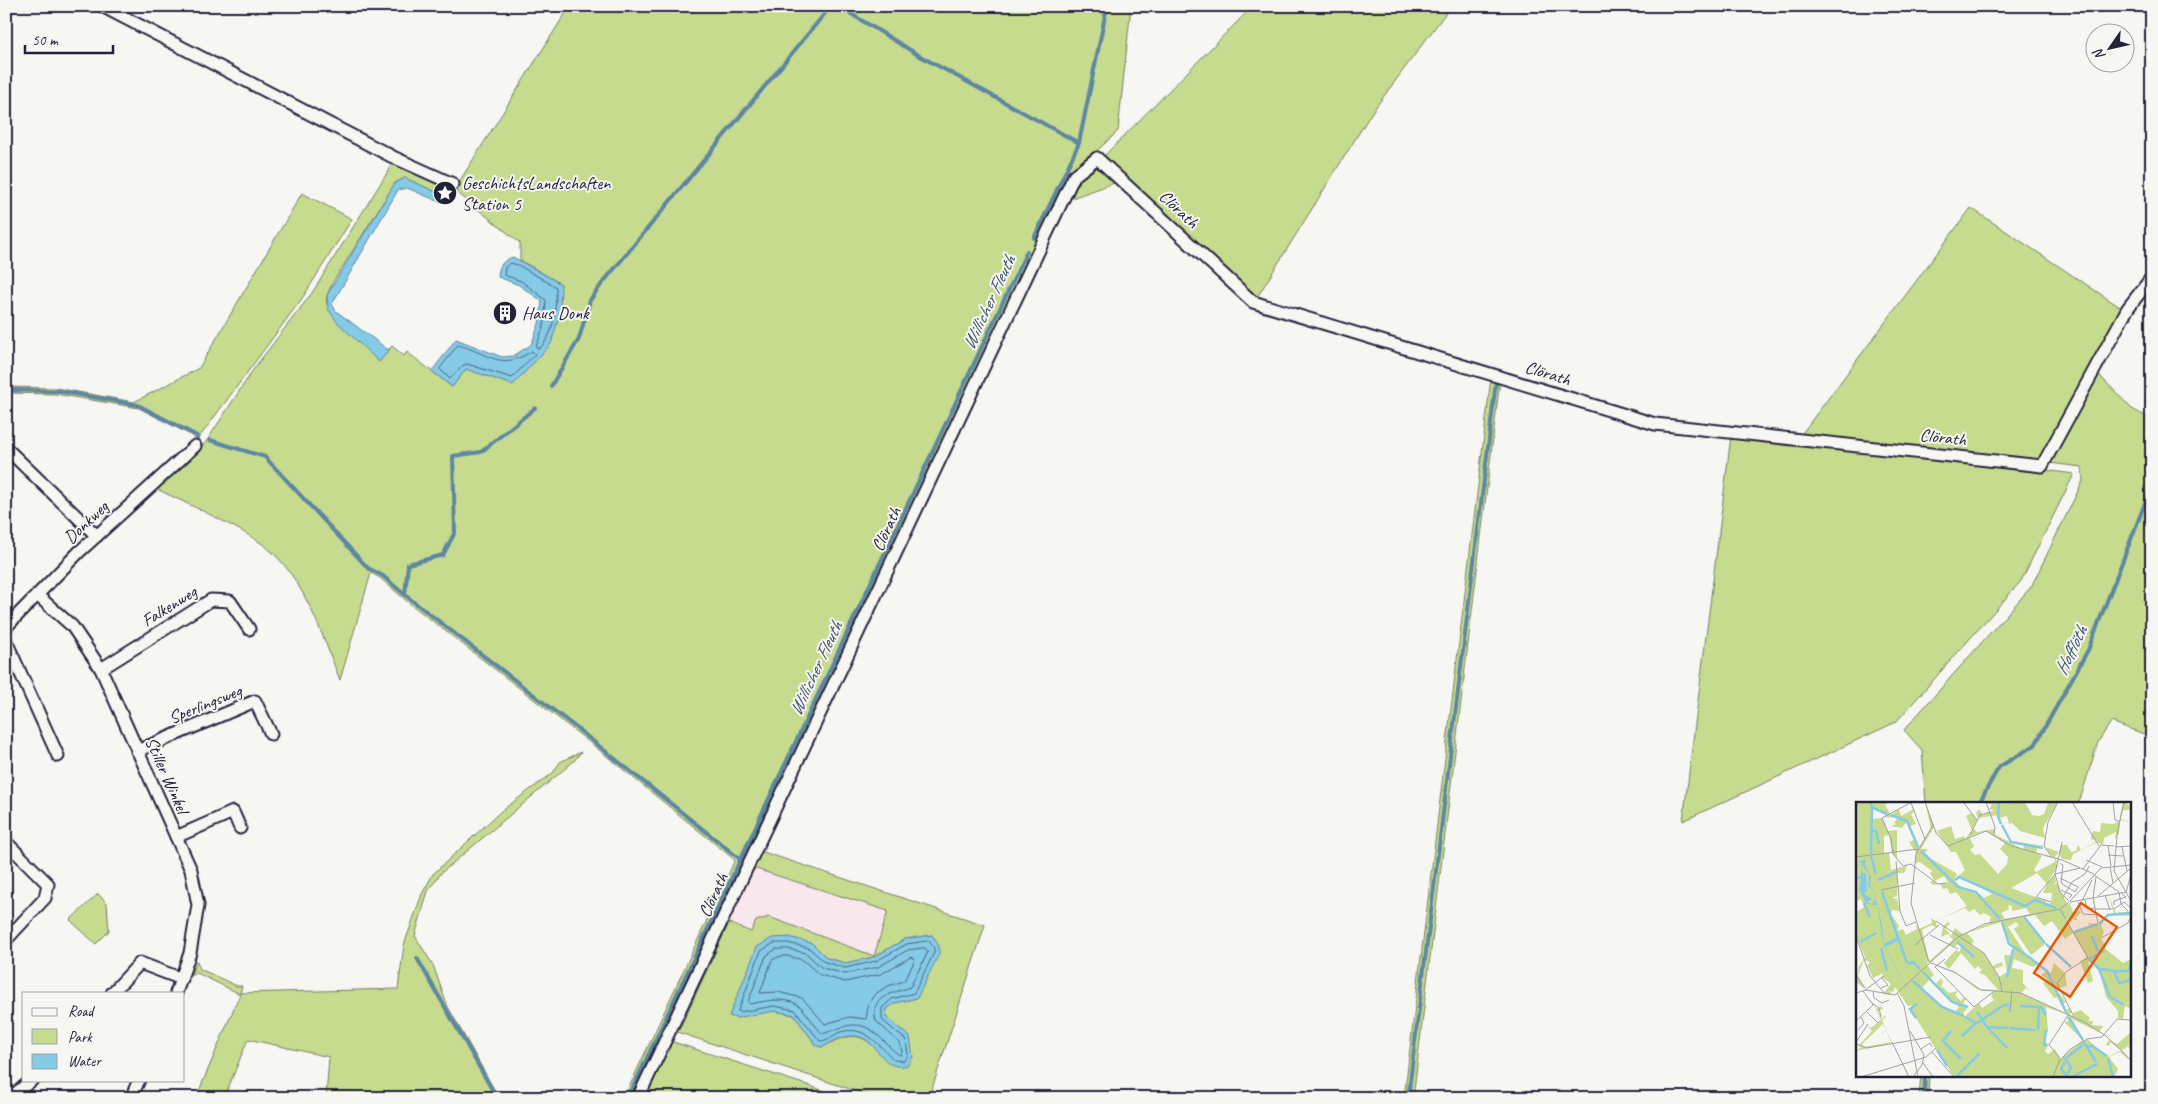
<svg xmlns="http://www.w3.org/2000/svg" width="2158" height="1104" font-family="Caveat,sans-serif">
	<style>
		.built { fill: #f8e7ec }
		.green { fill: #c7db8f; stroke: #747e65; fill-rule: evenodd }
		.water { fill: #85cae6; stroke: #5d87a2 }
		.lines { fill: none; stroke-linecap: round; stroke-linejoin: round }
		.shore { stroke: #4a657f; stroke-width: 1 }
		.stream { stroke: #5d87a2; stroke-width: 4 }
		.minor-casing { stroke: #22223b; stroke-width: 15 }
		.minor { stroke: #f6f6f2; stroke-width: 11 }
		.labels { text-anchor: middle; stroke-width: 4; stroke-linejoin: round; paint-order: stroke }
		.poi-label { font-size: 18px; fill: #22223b; stroke: #f6f6f2; text-anchor: start }
		.street-label { font-size: 18px; fill: #22223b; stroke: #f6f6f2 }
		.water-label { font-size: 19px; font-style: italic; fill: #40546e; stroke: #f6f6f2 }
		.inset-river { fill: none; stroke: #85cae6; stroke-width: 2.5 }
		.inset-road { fill: none; stroke: #a1a1a9; stroke-width: 1 }
		.view { fill: #e8590c; fill-opacity: 0.15; stroke: #e8590c; stroke-width: 2.5 }
		.inset-edge { fill: none; stroke: #22223b; stroke-width: 2.5 }
	</style>
	<rect width="100%" height="100%" fill="#f6f6f2"/>
	<filter id="ink" filterUnits="userSpaceOnUse"><feTurbulence type="fractalNoise" baseFrequency=".02" numOctaves="2"/><feDisplacementMap in="SourceGraphic" scale="10" xChannelSelector="R" yChannelSelector="G"/><feConvolveMatrix kernelMatrix="1 2 1 2 8 2 1 2 1" color-interpolation-filters="sRGB"/></filter>
	<g filter="url(#ink)">
		<path class="built" d="M753,868L889,911L874,957L769,917L751,932L729,923Z"/>
		<path class="green" d="M570,6H1131L1118,131L1066,180L878,574L632,1098H624L735,860L593,745L408,602L380,578L371,573L340,680C322,635 301,568 258,541C229,522 189,505 157,489L206,442L255,367L312,293L392,165L396,163L447,187L443,195L405,178L395,183L333,282L327,295L326,303L379,362L392,346L404,356L407,352L452,387L466,369L513,385L561,284L520,260V243L454,190Z
			M1253,6H1451L1372,112L1256,299L1103,157Z
			M1093,167H1101L1117,182L1069,199L1079,181Z
			M302,193L352,219L303,297L198,439L139,408L55,394L6,393V387L56,388L134,402L199,368Z
			M1971,208L2123,309L2040,462L1800,436Z
			M2099,375L2132,409L2149,418L2152,417V737L2111,722L2098,742L2079,803H1926L1922,750L1904,730L2031,587L2083,481L2082,467L2049,463Z
			M1491,378L1500,380L1413,1098H1404Z
			M1731,436L1947,457L2074,474L2021,581L1896,722L1683,821Z
			M581,752L574,761L441,873L428,891L415,936L433,965L447,1005L499,1098H326L329,1057L248,1039L224,1098H196L240,994L197,973L190,976L197,961L200,969L237,986H242L240,993L398,989L404,945L422,894L433,874L501,811L553,773L560,762Z
			M760,851L985,925L929,1098H877L674,1031L679,1030L729,923L751,932L756,921L769,917L874,956L888,911L753,868ZM932,935L917,998L895,1003L887,1008L886,1017L910,1037L891,1064C865,1037 860,1027 823,1047L817,1046L794,1015L775,1011L812,943L827,958L845,963L874,957L905,939Z
			M98,894L107,903L109,931L96,944L70,920Z
			M670,1041L847,1098H641Z
			M1921,1075H1929L1928,1098H1919Z"/>
		<path class="water" d="M405,178L443,195L440,202L407,188L398,190L332,304L336,311L387,349H390L379,362L337,322L328,309L327,295L395,183Z
			M513,257L561,284L560,313L551,344L513,385L466,369L452,387L432,371L456,339L502,357L513,356L531,345L539,324L542,301L519,285L498,277C498,266 503,260 513,257Z
			M932,935L939,946V954L917,998L895,1003L887,1009L886,1017L910,1037L913,1057L908,1065C904,1066 900,1067 896,1066C876,1061 873,1027 841,1038C835,1040 829,1044 823,1047L817,1046L794,1015L775,1011L736,1018L729,1016L757,947L772,938L789,937L812,943L827,958L845,963L874,957L905,939Z"/>
		<g class="lines">
			<path class="shore" d="M510,263L518,265L556,287C556,307 555,335 539,349L536,347L544,325L546,300L521,281L504,275L505,268Z
				M458,345C489,353 500,372 532,351L535,354L512,378L467,364L462,366L450,379L440,369Z
				M929,941L934,948V953L914,993L892,999L882,1008V1020L906,1040L908,1055L904,1061L894,1060C878,1044 863,1023 838,1033C832,1036 827,1041 820,1041L795,1010L774,1006L740,1012L738,1011L761,951L774,943H788L809,948L825,962L845,968L876,961L907,944Z
				M925,948L928,952L910,987C893,994 869,995 876,1021L900,1043L902,1052L900,1055C895,1053 890,1047 886,1043C862,1018 852,1023 823,1034C815,1027 810,1017 803,1009C791,995 765,1001 750,1004L748,1002L766,956L776,949H788L806,953L822,968L845,974L878,967L908,950Z
				M787,956L803,960L820,975L845,982L881,974L911,957L915,960L904,981L888,986L875,994L869,1002L866,1019L849,1017L825,1024L802,998L778,992L760,993L772,960L778,957Z"/>
			<path class="stream" d="M838,6L920,56L1079,143
				M1034,238L1079,143L1107,6
				M551,386L579,339L590,300L601,285L831,6
				M6,390L58,391L138,405L197,436
				M210,440L265,457L368,568L383,576L405,595L579,730L740,859
				M405,595L408,564L443,555L455,532L453,456L481,452L535,408
				M1979,803L1999,767L2035,745L2088,650L2152,485
				M417,958L497,1098
				M628,1098L1027,251
				M1408,1098L1496,382
				M1924,1098L1925,1075"/>
			<g class="minor-casing">
				<path id="minor" d="M102,6L393,157L453,184
					M9,451L97,536
					M37,595L72,626L101,669L191,870L198,905L190,953L176,993
					M6,627L79,552L195,446
					M6,641L58,756
					M101,669L211,600L230,601L249,629
					M137,751L255,701L271,734
					M176,837L233,812L240,828
					M6,842L48,884L45,898L6,940
					M112,993L140,963L182,979
					M10,1098L32,1080
					M131,1098L139,1080
					M638,1098L1074,176L1097,158L1253,302L1655,424L2042,466L2128,308L2152,277"/>
			</g>
			<use href="#minor" class="minor"/>
		</g>
	</g>
	<defs>
		<g id="sight-disc" transform="scale(1.25)"><circle r="9.5" fill="#22223b" stroke="#f6f6f2"/><path d="M0-6L1.8-2.2L6-1.7L2.9 1.2L3.7 5.4L0 3.3L-3.7 5.4L-2.9 1.2L-6-1.7L-1.8-2.2Z" fill="#fff"/></g>
		<g id="building-disc" transform="scale(1.25)"><circle r="9.5" fill="#22223b" stroke="#f6f6f2"/><path d="M-4-6H4V6H1V3H-1V6H-4ZM-2.5-4.3h1.7v1.8h-1.7ZM.8-4.3h1.7v1.8H.8ZM-2.5-1h1.7V.8h-1.7ZM.8-1h1.7V.8H.8Z" fill="#fff"/></g>
	</defs>
	<g fill-rule="evenodd">
		<use href="#sight-disc" x="445" y="193"/>
		<use href="#building-disc" x="505" y="313"/>
	</g>
	<g class="labels">
		<g class="poi-label">
			<text x="462" y="189">GeschichtsLandschaften<tspan x="462" dy="21">Station 5</tspan></text>
			<text x="522" y="319">Haus Donk</text>
		</g>
		<g class="street-label">
			<text transform="translate(1179 209) rotate(43)" y="6">Clörath</text>
			<text transform="translate(1548 373) rotate(17)" y="6">Clörath</text>
			<text transform="translate(1943 437) rotate(6)" y="6">Clörath</text>
			<text transform="translate(86 522) rotate(-43)" y="6">Donkweg</text>
			<text transform="translate(886 529) rotate(-65)" y="6">Clörath</text>
			<text transform="translate(169 606) rotate(-32)" y="6">Falkenweg</text>
			<text transform="translate(205 704) rotate(-22)" y="6">Sperlingsweg</text>
			<text transform="translate(167 775) rotate(66)" y="6">Stiller Winkel</text>
			<text transform="translate(713 895) rotate(-65)" y="6">Clörath</text>
		</g>
		<g class="water-label">
			<text transform="translate(988 302) rotate(-65)" y="7">Willicher Fleuth</text>
			<text transform="translate(2070 650) rotate(-64)" y="7">Hofflöth</text>
			<text transform="translate(815 668) rotate(-65)" y="7">Willicher Fleuth</text>
		</g>
	</g>
	<g transform="translate(1856 802)">
		<rect width="275" height="275" fill="#f6f6f2"/>
		<path d="M0,0H34L29,3L35,13L43,7L45,14L58,7V10L55,12L60,22L54,24L52,19L45,26L35,24L40,22L38,20L42,16L29,15V11L16,6V17L26,16L32,29L41,28V66L51,64L48,71H41V94L36,96L41,97L44,109L36,108L35,112L43,124L41,129L47,127L50,133L61,127L59,121L63,127L76,121L75,116L80,119L111,104L100,90L94,92L91,86L87,87L84,82L92,80L88,74L78,79L82,82L77,83L74,80L78,78L74,71L76,69L64,60L60,61L59,81L60,51L53,40L60,37L63,45L75,27L69,0L80,29L95,24L99,37L108,34L109,37L116,28L110,14L115,11L121,18L117,26L121,30L139,27L138,32L167,47L168,44L154,40L142,15V13L122,16L120,11L123,7L127,13L138,8L133,7L136,3L130,0H169L176,13L183,14L188,12L192,1L202,0L187,26L189,36L164,29L156,21L153,22L151,14L143,16L155,39L188,44L181,46L180,51L187,53L183,52L186,54L178,68L180,70L199,60V56L187,54H196L189,45L203,50L205,43H211L215,50L220,49L222,43L225,48L241,39L235,37V34L237,29L244,30L245,21L258,22L263,19L267,0L275,4V8H267L264,17L275,20L264,18L263,32L259,37L260,30L248,36L247,43L241,40L217,52L215,58L206,57L203,50L198,56H200V59L205,58L200,61L202,64L191,81L199,73L200,80L197,83L201,81L211,102L218,100L214,102L217,110H222L221,107L225,110L220,116L223,120L224,127L222,118L209,117L217,130L234,125L232,121L243,122L252,113L258,111L252,93L260,111L275,109V114L252,113L245,123L248,130L245,136L251,148L267,161L275,157V200L268,202L274,201L275,207L269,204L267,217L262,216V209L250,195L243,167L232,159L237,179L232,181L224,159L231,155L217,131L209,137L196,119L188,124L179,113L169,115L190,142L216,165L189,142L175,153L158,127L163,123L160,120L152,125L171,154L195,171L198,161L209,171L211,184L200,187L210,200L207,202L210,208L213,206L216,209L213,213L219,216L217,211L225,208L234,216L232,219H237L236,223L247,224L244,229L247,232L216,217L228,239L231,237L251,254L254,252L252,255L264,249L267,250L265,248L275,243V249L272,245L266,248L275,260L264,250L253,255L262,267L258,275H98L54,207L56,203L52,204L39,185L37,190L34,189L35,193L27,192L35,182L26,175L27,171L17,176L11,164L14,160L8,158L2,173L9,187L0,180L3,164L9,155L0,134V107L1,110L8,105L5,97L0,99ZM78,25L95,50H100L109,68L98,78L101,72L98,70L74,56L69,51L72,47H65ZM125,30H132L149,41L144,47L152,55L151,62L142,72L124,52L119,53L114,48L118,44L113,35ZM33,33L36,50L41,57V66L35,68L33,51H28V34ZM181,71L191,82L187,91H196L195,101L191,102L190,99L155,86ZM103,75L112,78L136,92L128,96L121,90L108,88L99,79ZM152,103L156,104V109L170,106L174,112L149,117L145,111L153,107ZM109,106L113,110L118,107L124,113L128,111L135,115L133,121L107,132L99,126L95,134L89,126L94,122L90,117L92,120L87,124L85,135L92,132L97,138L73,159L66,128L75,123L81,126L80,119ZM145,120L157,146L155,153H148L151,170L143,175L138,167L147,164L146,160L138,163L137,166L128,151L115,143L118,139L111,131ZM102,141L106,144L103,150L100,148L88,161L93,167L105,151L119,167L122,164L126,168L123,171L129,173L142,188L123,187L98,169L79,164L100,171L122,188L137,189L135,193L138,198L126,206L123,201L109,214L106,213L112,205L107,201L110,197L108,195L105,199L99,193L102,189L93,191L85,184L89,177L87,180L85,176L79,183L73,177L78,173L71,163L72,158L74,160L94,143L99,145ZM158,157L177,165L182,162L190,169L185,173L191,177L187,181L198,196L201,195L210,212L165,191L170,186L174,190L167,181V168L156,166ZM73,178L103,205L99,210L86,205L65,187ZM190,205L212,213L213,219L208,220L227,238L204,257L199,247L192,252L189,249L193,242L188,243L192,228ZM17,201L21,207L25,204L27,207L22,209L26,217L29,213L30,215L26,218L36,241L0,249L5,245L0,242L3,243L16,229L11,223L15,226L25,218ZM27,222L30,228L27,230L26,232L30,228L35,240L7,245L6,242ZM275,230V242L265,248L254,240L253,244L250,243L253,238L261,242Z" fill="#c7db8f" fill-rule="evenodd"/>
		<path d="M0,12L10,57L9,63L15,75L14,85L17,86L26,123L28,143L47,178L67,205L156,275L67,205L46,177L28,144L21,103L10,102L3,87L5,77H1L5,72L6,61L2,60L10,57ZM6,63L13,72L12,85L17,87L20,102L18,98L17,102L10,101L16,97L8,92L11,88L10,72L6,70Z" fill="#85cae6" fill-rule="evenodd"/>
		<path class="inset-river" d="M14,0L17,6L31,12M143,0L142,14L145,22M35,13L51,19L62,45M146,23L155,40L187,46M15,29H20L23,42M65,49L102,85L120,90L144,117M15,52L16,5M15,54L20,72M22,78L40,70M99,78L103,75L169,104L179,98L200,106M26,90L51,161M8,101L14,115M168,115L189,141M146,120L153,142L173,155M243,122L252,113L275,111M218,130L242,122M236,134L243,152M4,140L20,131M101,140L118,155M190,142L215,165M28,143L42,136M28,144L43,137M25,146L31,169M173,155L191,169L210,210M232,156L243,167L254,195L268,203M233,157L249,148M52,162L57,160L64,167M244,167L258,169L263,181L275,178M259,169H273L275,159M67,170L96,200L112,205M151,175L157,147M57,179L86,205L108,214M164,204L185,205L190,213M121,210L131,225L152,226M109,215L121,221L148,203H153M212,215L227,238M60,216L54,207L61,202M131,225L151,246M153,226L179,228M182,228L183,206M190,228L188,243L191,242M95,229L87,239L105,257M106,234L120,221M228,240L240,260M230,245L236,244L251,254M81,248L91,264M252,256L257,275M209,260L205,267L210,273M100,275L123,252M210,275L215,265L209,257L228,242M216,275L241,262"/>
		<path class="inset-road" d="M56,0L26,16L35,37L37,52L47,64L55,62L82,82L90,81M69,0L80,31L92,44L130,29L155,44L206,58L238,72M107,0L121,18M130,0L139,25L138,33M216,0L243,44M257,0L259,18L263,19M55,1L69,37M114,33L124,13L134,10M261,33L268,0M261,34L258,69L275,99M206,40L199,72L204,90L213,99M252,43L255,64M259,45L275,44M266,45L271,69M252,53L267,54M195,54L188,44L192,20L202,0M0,55L62,47M230,58L246,65M40,59L44,109L50,124L60,120M204,61L207,63L205,81L219,90L222,85M254,65L257,81M227,67L245,43L258,44M238,73L263,90L265,102L272,109M204,76L222,85M25,88L59,81M205,88L216,93L213,96M249,93L254,108M242,94L275,66M207,95L216,80L229,72L233,64M237,96L242,121M237,96L240,75M229,98L231,107L239,106M214,99L245,66L275,63M226,99L236,78M195,100L180,95L199,72L224,66M214,100L270,90L275,73M222,100L227,112L241,113M258,103V99L270,95L265,91M204,107L232,156L211,169L201,181L218,215M239,107H257M258,107L268,100L275,106M80,119L128,151L143,175L146,189M74,133L102,147M0,134L14,174L29,192M245,136L272,121L275,114M59,143L83,123M89,157L79,165L118,205L137,190M73,160L100,171L125,188L165,191L228,220L250,234L275,258M73,160L55,101L60,52L77,23M0,173L9,186M25,186L32,183L25,175M9,188L28,174M17,190L18,196L26,201L33,198M0,191L10,188L39,193L102,135L128,122L204,107L213,100M41,191L48,204L62,275M16,201L23,206L25,215M11,210L22,221M154,210L156,189M0,219L17,203L7,189M2,228L8,221L5,215M54,229L68,253L66,263L57,275M0,240L12,222M36,240L53,275M0,242L11,246L75,235M65,247L74,241L76,245M76,250L98,275M204,256L193,243L212,213M204,259L213,248L231,237L246,235L261,217L275,218M67,261L77,275M5,275L70,255L80,246M197,275L204,257"/>
		<path class="view" d="M225,101L261,125L214,195L178,171Z"/>
		<rect width="275" height="275" class="inset-edge"/>
	</g>
	<rect width="2158" height="1104" fill="none" stroke="#f6f6f2" stroke-width="25"/>
	<rect x="12" y="12" width="2133" height="1079" fill="none" stroke="#22223b" stroke-width="2" filter="url(#ink)"/>
	<rect x="22" y="992" width="162" height="90" fill="#f6f6f2" stroke="#a1a1a9"/>
	<rect x="32" y="1008" width="25" height="8" fill="#f6f6f2" stroke="#a1a1a9"/>
	<text x="68" y="1016" font-size="15" fill="#22223b">Road</text>
	<rect x="32" y="1029" width="25" height="15" fill="#c7db8f" stroke="#a1a1a9"/>
	<text x="68" y="1042" font-size="15" fill="#22223b">Park</text>
	<rect x="32" y="1054" width="25" height="15" fill="#85cae6" stroke="#a1a1a9"/>
	<text x="68" y="1066" font-size="15" fill="#22223b">Water</text>
	<g transform="translate(2110 48) rotate(236)"><circle r="24" fill="#f6f6f2" stroke="#a1a1a9"/>
	<path d="M0-4L9 19L0 12L-9 19Z" fill="#22223b"/>
	<text y="-8" font-size="14" font-weight="bold" text-anchor="middle" fill="#22223b">N</text>
	</g>
	<path d="M25 45v8h88v-8" fill="none" stroke="#22223b" stroke-width="2.5"/>
	<text x="32" y="45" font-size="15" fill="#22223b" stroke="#f6f6f2" stroke-width="4" paint-order="stroke">50 m</text>
</svg>
